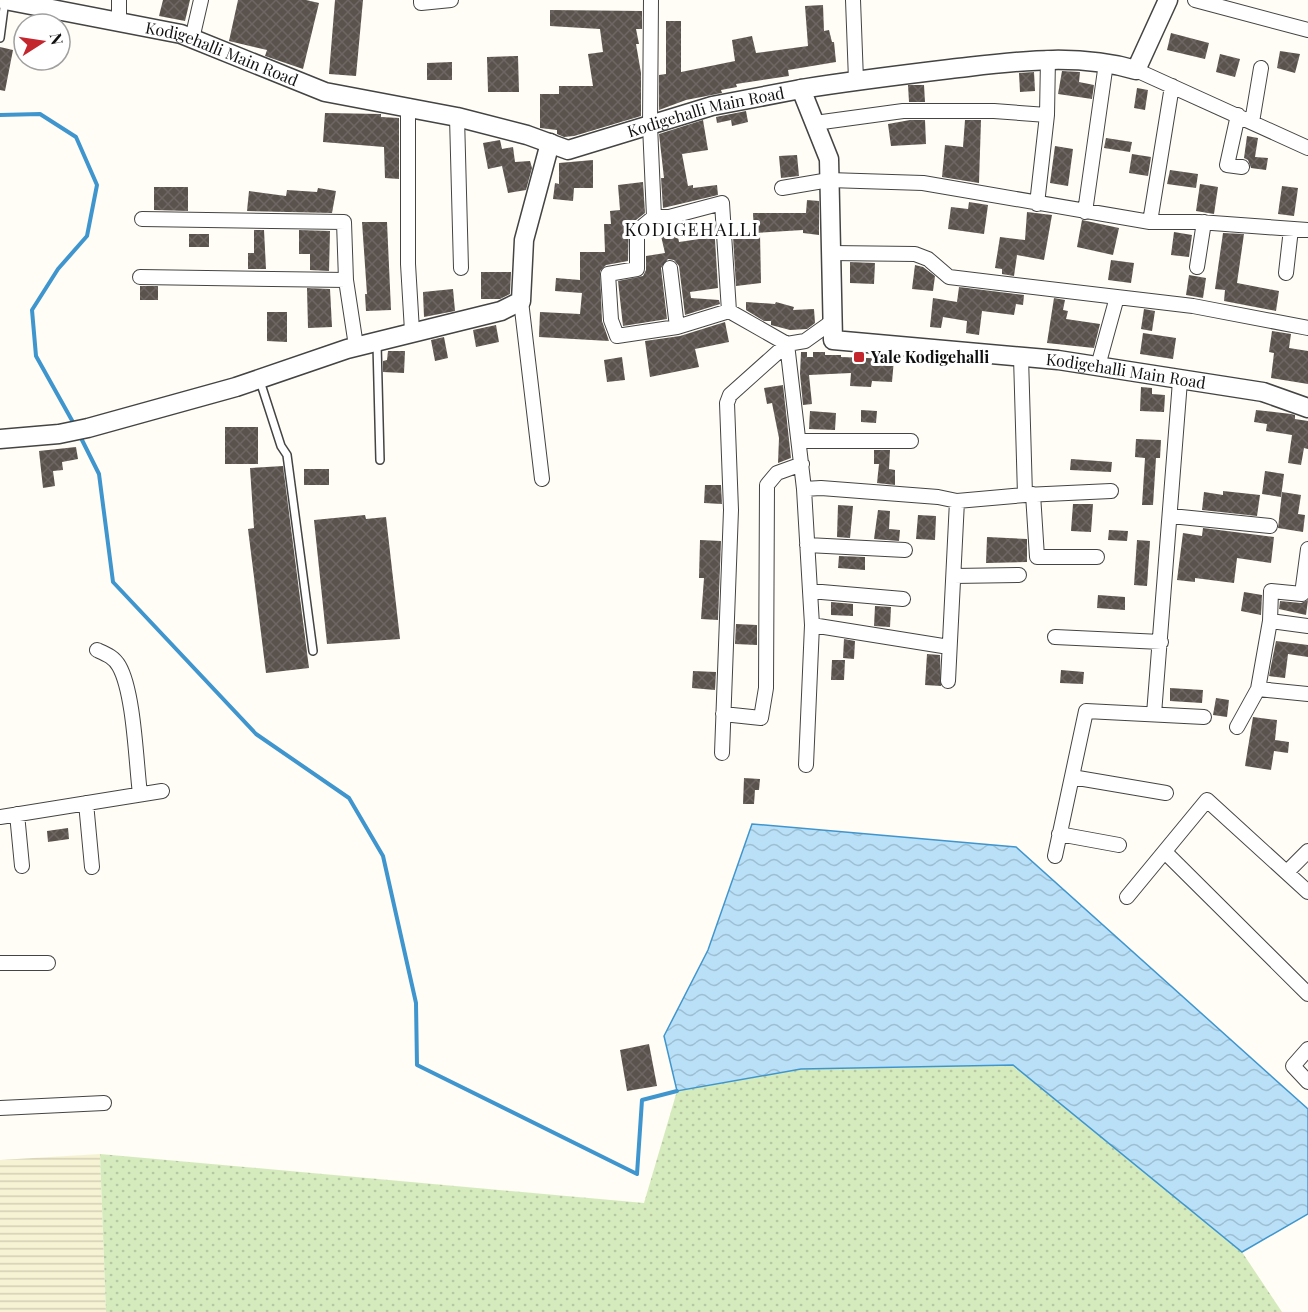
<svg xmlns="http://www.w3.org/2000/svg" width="1308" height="1312" font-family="'Playfair Display',serif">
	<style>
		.farmland { fill: url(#farmland-rules) }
		.grass { fill: url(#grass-dots) }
		.water { fill: url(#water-waves); stroke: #3f96cf; stroke-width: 1.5 }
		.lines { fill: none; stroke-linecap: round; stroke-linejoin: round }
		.stream { stroke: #3f96cf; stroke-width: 4 }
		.building { fill: url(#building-cross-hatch) }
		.service-casing { stroke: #444; stroke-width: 10 }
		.minor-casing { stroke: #444; stroke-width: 16 }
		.tertiary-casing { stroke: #444; stroke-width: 21 }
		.service { stroke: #fff; stroke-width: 7 }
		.minor { stroke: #fff; stroke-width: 14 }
		.tertiary { stroke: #fff; stroke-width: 18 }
		.poi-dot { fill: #c4262e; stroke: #fff; stroke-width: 2 }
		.labels { text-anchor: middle; stroke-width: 6; stroke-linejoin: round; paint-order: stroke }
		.street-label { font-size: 16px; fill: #111; stroke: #fff }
		.poi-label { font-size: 16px; font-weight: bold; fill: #111; stroke: #fff; text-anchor: start }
		.neighbourhood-label { font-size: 18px; letter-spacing: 1.5px; fill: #111; stroke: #fff }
	</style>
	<defs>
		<pattern id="farmland-rules" width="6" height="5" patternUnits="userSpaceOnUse" patternTransform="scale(1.5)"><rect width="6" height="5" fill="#f6f3d4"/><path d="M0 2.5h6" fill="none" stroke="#d2cfb5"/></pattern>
		<pattern id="grass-dots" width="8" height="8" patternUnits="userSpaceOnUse" patternTransform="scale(1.5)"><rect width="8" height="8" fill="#d5ebbd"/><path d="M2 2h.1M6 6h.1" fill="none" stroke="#b6c8a1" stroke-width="1.8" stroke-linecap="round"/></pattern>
		<pattern id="water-waves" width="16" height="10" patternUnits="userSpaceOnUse" patternTransform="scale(1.5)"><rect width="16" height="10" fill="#b9e0f7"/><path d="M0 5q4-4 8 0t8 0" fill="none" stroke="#9ebfd3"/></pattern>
		<pattern id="building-cross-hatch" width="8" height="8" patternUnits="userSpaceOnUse" patternTransform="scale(1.5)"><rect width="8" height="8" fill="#5a524d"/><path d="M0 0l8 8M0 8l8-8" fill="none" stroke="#6d6662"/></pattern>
	</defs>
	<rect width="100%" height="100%" fill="#fffdf5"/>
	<path class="farmland" d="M100,1154L106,1312H0V1160Z"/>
	<path class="grass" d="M1013,1065L1242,1252L1282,1312H106L100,1154L644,1203L677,1091L801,1069Z"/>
	<path class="water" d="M752,824L1016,847L1308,1109V1214L1242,1252L1013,1065L801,1069L677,1091L664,1036L708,950Z"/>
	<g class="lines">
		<path class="stream" d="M0,115L40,114L76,137L97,185L87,236L58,269L32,310L36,356L74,424
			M80,436L99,474L113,582L256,734L349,798L383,856L416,1003L417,1065L637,1174L642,1100L677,1091"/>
	</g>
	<path class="building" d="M163,0H190L185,21L159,16Z
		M238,0H306L319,3L303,69L265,56L267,50L229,41Z
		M335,0H363L356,76L329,74Z
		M823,5L824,31L829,30L832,42H834L836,62L788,70L789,76L736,84L737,87L721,90L722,93L686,100L659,110V75L666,74V21H681V72L735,61L732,40L752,36L756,53L808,46L805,6Z
		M550,10L642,11V29H636L639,44H636L641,73V116L574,136L564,137L557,134V130L540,128V94H559V86H593L588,54L603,52L600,29L550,26Z
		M1171,33L1209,43L1205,59L1167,50Z
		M0,47L13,50L5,91L0,90Z
		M1280,51L1300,54L1295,73L1277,68Z
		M1220,54L1240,59L1235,77L1216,72Z
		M518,56L519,92H488L487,57Z
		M452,62V80H427V63Z
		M1062,71L1080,72L1079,82L1094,85L1092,99L1058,94Z
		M1034,72L1035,91L1020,92L1019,73Z
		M908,85H924L925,102H909Z
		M1137,88L1148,90L1145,110L1134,108Z
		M746,111L748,122L732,126L731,120L717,123L716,117Z
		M325,113L381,114V117L399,118V179L385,178L384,147L323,142Z
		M703,120L708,150L682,154L688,186L693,185V188L717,185L718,195L663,208L661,178H664L659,134Z
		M910,120H925L926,144L891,146L888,124Z
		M965,120H981L979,183L942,177L945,145L963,147Z
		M1247,136L1258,138L1255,157L1268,158L1266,170L1251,168L1248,160L1244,158Z
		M1106,138L1132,142L1130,152L1104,148Z
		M500,140L502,149L513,147L515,162L530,161L532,168L526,190L508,193L502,166L488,169L483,143Z
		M1055,146L1073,149L1068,186L1050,183Z
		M1132,154L1151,157L1148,176L1129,173Z
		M797,155L799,176L781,178L779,156Z
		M593,160V188H574L573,201L553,199L555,183L559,184V163Z
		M1170,170L1198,174L1196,188L1167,184Z
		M643,182L645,213L636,220L629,221L628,261L606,265L600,271L602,321L609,341L539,337L540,312L580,314L582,293L555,291L556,278L580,280V252H605L604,224H611L610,211L620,210L618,185Z
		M1200,184L1218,187L1214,214L1196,211Z
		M1282,186L1298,188L1294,216L1278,214Z
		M154,187H188V211L154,210Z
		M318,188L336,191L332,213L247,211L249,191L286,196L287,190L317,192Z
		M807,200L819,201V235L803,233V230L754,233L753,213H806Z
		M969,202L988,205L984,234L948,229L951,207L968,209Z
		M1027,212L1052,215L1044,260L1017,255L1014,276L1002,274V269L995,268L1000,237L1025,240Z
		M1082,220L1119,228L1113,255L1077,247Z
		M362,222H387L391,310L366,311L365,294H367Z
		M714,224L718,288L690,292L691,298L719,300L720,304L685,315L679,266L674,260L668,259L661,268L667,319L623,326L618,281L643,276L646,270V256L665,253L661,236L677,232L679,242L706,238L705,227Z
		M254,230H264L266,269H248V253H254Z
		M299,230L330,231L329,271L310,270V254H299Z
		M1174,232L1192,235L1189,257L1171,255Z
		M1223,233L1244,234L1237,283L1279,291L1276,311L1224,301L1225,290L1215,289Z
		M189,234H209V247H189Z
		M760,234L761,283L736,286L733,237Z
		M1111,260L1134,263L1131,283L1108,280Z
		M850,262L875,263L874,284L850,283Z
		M915,265L923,267L935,276L933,291L912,289Z
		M481,272H511L510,294L500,299H481Z
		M1189,275L1206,278L1203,298L1186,295Z
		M140,286H158V300H140Z
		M959,287L1024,295L1023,305L1016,304L1014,315L982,311L979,335L966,333L967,321L943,317L941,328L930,327L933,298L957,302Z
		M307,288L330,289L332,327L308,328Z
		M453,289L455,311L424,317L423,292Z
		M1054,298L1065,300L1063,310L1068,311L1066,319L1100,324L1094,348L1047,343Z
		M746,302L775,304L776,302L794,307L793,310L814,309L815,323L807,329L790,330L771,325V321H764L746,310Z
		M1144,309L1155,311L1152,331L1141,329Z
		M267,312H287V342L267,341Z
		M725,322L729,342L695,349L699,367L650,377L645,341L680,336Z
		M496,325L499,342L476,347L473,330Z
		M1272,331L1291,334L1289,348L1308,351V384L1271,378L1274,353L1269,352Z
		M1143,333L1176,338L1173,359L1140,354Z
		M444,337L448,358L435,361L431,340Z
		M388,351H405L404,373L383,372V361L387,360Z
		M801,352H807V357H813V352H825V355H841V357L894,359L892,382L872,381L871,387L850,386L851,373L809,375L812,404L803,405L800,374Z
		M622,357L625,380L607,382L604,360Z
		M783,385L791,458L778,463L779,438L772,403L767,404L764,388Z
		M1141,387L1152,388V394L1165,395L1164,412L1140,411Z
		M861,410L877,411L876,423L861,422Z
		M1256,410L1291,414L1295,415V419L1308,421V449L1304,448L1301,465L1288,463L1292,435L1266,431L1267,424L1254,422Z
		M810,411L836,413L835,430L809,429Z
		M225,427H258V464H225Z
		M1136,439L1161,440L1160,458H1156L1153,505H1142L1145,458L1135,457Z
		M76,447L78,459L62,462L63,470L53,471L55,486L43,488L39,451Z
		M874,450H890L889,469L895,470V485L877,483L879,464H874Z
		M1071,459L1112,462L1111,472L1070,470Z
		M283,466L309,668L266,673L248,529L254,528L250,468Z
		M304,469H329V485H304Z
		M1265,471L1284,474L1281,497L1262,494Z
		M705,485H721L722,504L704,503Z
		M1223,491L1260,495L1257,516L1202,510L1204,492L1223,495Z
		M1282,492L1301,495L1298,514L1305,515L1303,532L1278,528Z
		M1073,504H1093L1091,532L1071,531Z
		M838,505L853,506L850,538L837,537Z
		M878,510L890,511L889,529L900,530L899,541L874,539Z
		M365,515L366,519L386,517L400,639L327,644L314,520Z
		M918,515L936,516L935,540L916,539Z
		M1203,528L1274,537L1271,563L1237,558L1234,583L1195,578V582L1177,580L1183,533L1202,536Z
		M1109,530L1128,531L1127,541L1108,540Z
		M987,537L1027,539V562L986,563Z
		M700,540L721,541L718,620L701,619L704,578H699Z
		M1137,540L1150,541L1147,586L1134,585Z
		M839,556L865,557V570L838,568Z
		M1244,592L1262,595L1261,615L1241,611Z
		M1098,595L1125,597V610L1097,608Z
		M1308,600L1306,615L1279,609L1280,601L1301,603Z
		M831,602L853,604V616L831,615Z
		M875,606L891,607L890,627L874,626Z
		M736,624L757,625V645L735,644Z
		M844,639L855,641L854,659L843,658Z
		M1276,641L1308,645V657L1288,654L1285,678L1269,676Z
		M927,654L940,655L941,686L925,685Z
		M832,660H845L844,680H831Z
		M1061,670L1084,672L1083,684L1060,683Z
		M693,671L716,672L715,690L692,688Z
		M1170,688L1203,690L1202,703L1170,701Z
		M1216,698L1229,700L1227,717L1213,715Z
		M1253,717L1277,720L1275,740L1289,742L1288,753L1274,751L1271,770L1245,766Z
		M744,778L760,779L759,790H755L754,804H743Z
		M68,828L69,839L48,842L47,831Z
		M649,1044L657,1086L627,1091L620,1050Z"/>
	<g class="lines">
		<g class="service-casing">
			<path id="service" d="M0,38L5,0
				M377,344L380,460
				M260,381L281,446L287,455L313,651"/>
		</g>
		<g class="minor-casing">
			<path id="minor" d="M119,0V21
				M421,0V3L451,0
				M651,0L650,125L654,217
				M853,0L856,80
				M1195,0L1308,30
				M192,39L201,0
				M1136,70L1308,148
				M408,106V264L412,331
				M1238,115L1227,165L1242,167
				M457,117L461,268
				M1252,122L1261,68
				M815,123L903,111H994L1047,115
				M782,188L829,180L923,183L1150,222H1199L1308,230
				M1037,204L1047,115L1048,58
				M1085,212L1106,63
				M142,219L344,222L346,280L356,346
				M1150,222L1172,86
				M831,253L915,254L928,259L949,277L1193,306L1308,328
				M1197,267L1204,222
				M670,268L677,327L617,336L611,320L608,274L637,269V231L654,217H669L722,203L729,311L787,344L804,489L812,625L806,765
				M1286,273L1291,229
				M140,277L346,280
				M521,301L542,479
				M677,327L729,311
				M1021,357L1025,495L1111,491
				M1098,366L1117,297
				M799,441H911
				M804,489L821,488L938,497L957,501L1025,495
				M1033,494L1037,557H1097
				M1171,516L1270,526
				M807,545L905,550
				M1308,549L1302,594L1271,591L1270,621L1258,689L1308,694
				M954,576L1019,575
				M810,591L903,599
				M1270,621L1308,626
				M812,625L949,647
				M1055,637L1161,642
				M97,650C106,654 114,657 119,666C134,692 136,762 140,794
				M948,681L957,501
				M723,714L761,718L766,688L767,485L777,473L802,464
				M1154,714L1180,381
				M1237,727L1258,689
				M722,753L731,510L727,403L730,395L787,344L805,341L833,321
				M1072,777L1166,793
				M86,803L92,867
				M17,814L22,866
				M0,817L162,791
				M1059,834L1119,845
				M1165,852L1308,994
				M1055,856L1086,711L1204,717
				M1287,872L1308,851
				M1127,897L1207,800L1308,892
				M0,963H48
				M1308,1049L1293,1066L1308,1082
				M0,1108L104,1103"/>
		</g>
		<g class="tertiary-casing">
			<g id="tertiary">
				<path id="s1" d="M5,0L181,34L325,92L457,117L527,135L568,150L712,106L801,89L829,159L833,340L1058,360L1263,392L1308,408"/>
				<path d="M801,89C851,81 900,75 950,69C1013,62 1074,52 1136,70L1168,0"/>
				<path d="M0,439L59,434L88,428L236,387L347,349L501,311L521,301L524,240L550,143"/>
			</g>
		</g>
		<use href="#service" class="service"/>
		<use href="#minor" class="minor"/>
		<use href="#tertiary" class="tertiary"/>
	</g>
	<rect class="poi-dot" x="853" y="351" width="12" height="12" rx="3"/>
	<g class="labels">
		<g class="street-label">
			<text dy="6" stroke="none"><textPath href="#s1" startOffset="224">Kodigehalli Main Road</textPath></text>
			<text dy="6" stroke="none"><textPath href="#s1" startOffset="728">Kodigehalli Main Road</textPath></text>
			<text dy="6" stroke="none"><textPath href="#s1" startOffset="1377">Kodigehalli Main Road</textPath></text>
		</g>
		<g class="poi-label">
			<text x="871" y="363">Yale Kodigehalli</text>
		</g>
		<g class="neighbourhood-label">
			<text x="692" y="236">KODIGEHALLI</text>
		</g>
	</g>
	<g transform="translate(42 42) rotate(78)"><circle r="28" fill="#ffffff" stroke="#a0a0a0" stroke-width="1.5"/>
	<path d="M0-4.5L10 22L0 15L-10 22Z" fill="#c4262e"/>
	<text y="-9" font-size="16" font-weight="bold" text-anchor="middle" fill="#111111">N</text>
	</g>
</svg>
